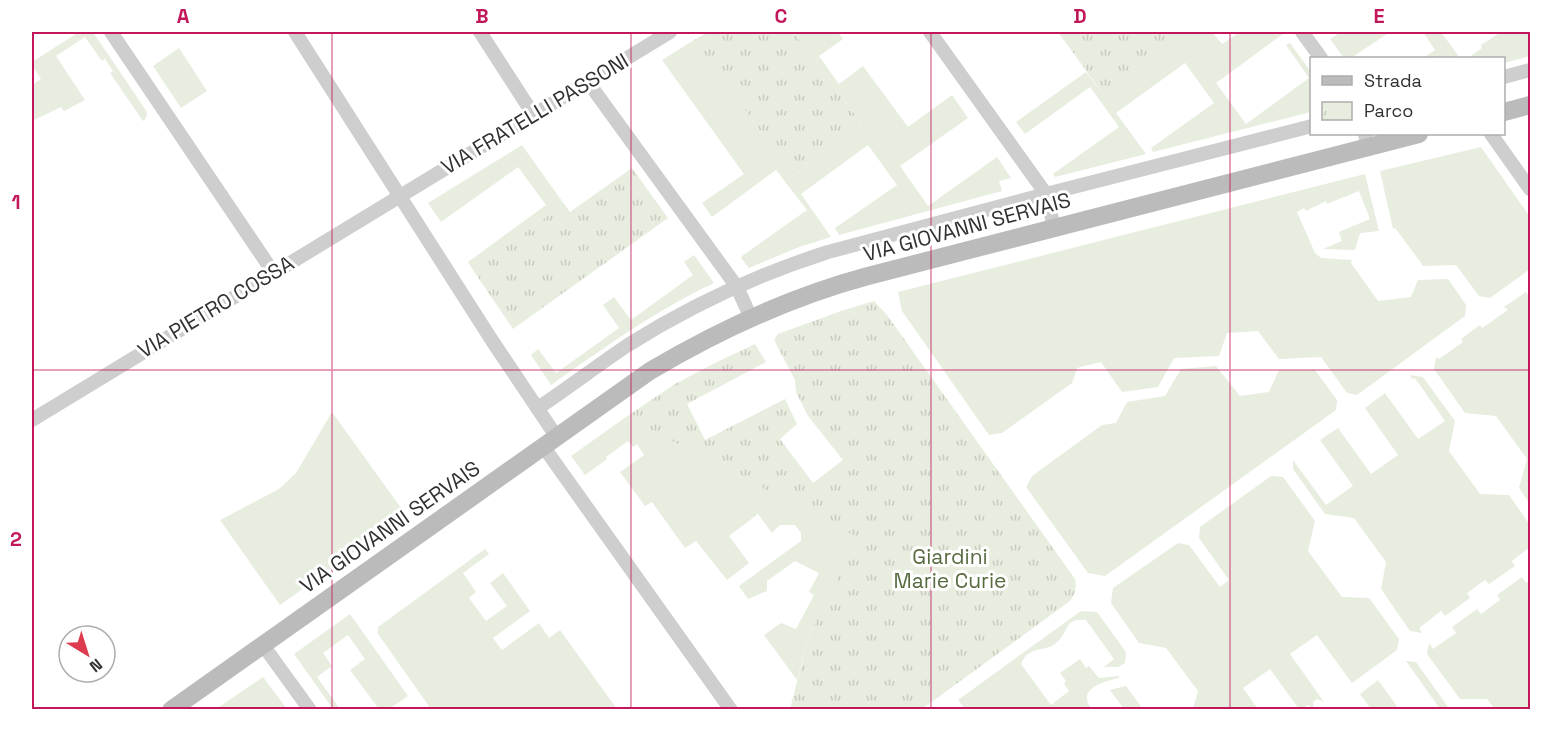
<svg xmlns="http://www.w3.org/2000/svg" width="1562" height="741" font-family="'Space Grotesk',sans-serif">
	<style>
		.green { fill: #e7eddf }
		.park { fill: url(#park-tufts) }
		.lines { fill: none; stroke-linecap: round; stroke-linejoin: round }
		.street { stroke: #cecece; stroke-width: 14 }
		.secondary { stroke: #bbb; stroke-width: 18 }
		.grid { fill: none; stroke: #c2185b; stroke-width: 1.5; stroke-opacity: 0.55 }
		.labels { text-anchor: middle; stroke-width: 6; stroke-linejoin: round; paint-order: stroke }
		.street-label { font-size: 21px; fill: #313131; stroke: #fff }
		.park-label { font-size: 21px; fill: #566b3f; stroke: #fff }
		.neatline { fill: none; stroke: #c2185b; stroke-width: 2 }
		.grid-label { font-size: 20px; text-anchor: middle; font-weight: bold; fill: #c2185b }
	</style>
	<defs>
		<pattern id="park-tufts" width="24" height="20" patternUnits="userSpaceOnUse" patternTransform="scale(1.5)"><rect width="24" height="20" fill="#e7eddf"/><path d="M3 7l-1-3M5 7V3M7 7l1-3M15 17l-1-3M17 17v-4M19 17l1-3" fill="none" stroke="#c7ccc0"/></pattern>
	</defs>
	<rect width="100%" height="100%" fill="#fff"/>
	<path class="green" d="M79,32H93L147,112L146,118L143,121L110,73L113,71L105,59L102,61L85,37L56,56L85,100L64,111L61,107L32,121V85L41,79L32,65V62Z
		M794,32H838L843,39L819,56L839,84L863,66L908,127L952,95L968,118L900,166L928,206L997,157L1011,178L999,181L1002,191L839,235L835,228L897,185L868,145L801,194L831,237L799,247L749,268L741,258L742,256L807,210L776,170L712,217L702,203L744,174L662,60L694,40L793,176L862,124Z
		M1172,32H1212L1222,44L1240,32H1282L1283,34L1216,83L1246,124L1309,78L1286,45L1290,43L1311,72V112L1153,152L1151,148L1214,103L1185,63L1116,113L1146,154L1055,177L1053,174L1119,127L1090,87L1025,134L1016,122L1086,72L1103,94L1177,40Z
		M1341,32H1390L1351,58H1344L1330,39Z
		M1423,32H1441L1460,58H1423L1435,50Z
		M1501,32L1504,33L1506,32H1530V56L1504,63V58H1468L1482,48L1481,45Z
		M179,48L207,91L181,108L153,66Z
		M522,145L564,204L473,270L468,262L546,205L518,167L441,222L428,203Z
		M1481,147L1530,217V269L1490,298L1479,296L1456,265L1422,266V264L1395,228L1393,229L1380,171Z
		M1365,174L1379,231L1360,233L1355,250L1323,249L1342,241L1339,232L1370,219L1359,191L1327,204L1326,201L1306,211L1304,208L1297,212L1315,253L1321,258L1352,260L1351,263L1378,301L1411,297L1418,280L1448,279L1466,305L1465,316L1357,395L1347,393L1321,357L1279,359L1258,331L1227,333L1219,356L1174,358L1158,387L1122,392L1101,362L1077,368L1072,383L1002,433L989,435L902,311L898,292Z
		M694,255L714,283C656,310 604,348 551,385L531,355L538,349L556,373L619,328L603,305L614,297L631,320L693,275L684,262Z
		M1526,292L1528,295L1530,294V504L1519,488L1527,459L1496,416L1465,413L1434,369L1436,357L1439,359L1463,342L1461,339L1480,325L1482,328L1508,310L1504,307Z
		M1216,366L1240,396L1269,392L1279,370H1315L1337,400L1336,410L1105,576L1088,573L1026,487L1032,476L1102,425L1116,423L1127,402L1165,396L1181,369Z
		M1410,375L1423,377L1455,421L1449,451L1480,494L1509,495L1530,525V547L1512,561L1515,566L1489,584L1485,580L1467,593L1470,598L1445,616L1441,611L1419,628L1422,633L1410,631L1381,589L1386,562L1354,518L1325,514L1293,469V460L1326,505L1353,486L1320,440L1338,428L1371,474L1398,455L1365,408L1385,393L1418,439L1445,421L1415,378L1412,379Z
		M332,412L406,515L280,605L220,520L279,489L296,473Z
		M626,417L860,538L809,635L797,680L764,635L781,623L796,629L814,595L809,592L819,573L795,561L767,581V591L748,599L739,586L801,541V533L795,525H780L772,533L758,514L729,536L749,563L727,580L696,541L685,548L652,502L645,506L620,472L644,455L637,444L633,447L628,441L606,457L607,459L585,475L571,456Z
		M1271,476L1283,477L1315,521L1308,551L1342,597L1369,598L1399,639L1397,650L1352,683L1317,635L1290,654L1324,702L1317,699L1313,702L1314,709L1308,705L1303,709H1299L1270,669L1243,688L1258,709H1193L1198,691L1166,648L1139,643L1111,603L1113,588L1178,543L1189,545L1220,587L1229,580L1199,538L1200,527Z
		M485,549L489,554L463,573L476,592L469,598L486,621L507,606L490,583L503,573L530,611L493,638L502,650L539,623L549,638L560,630L617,709H431L378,634V627Z
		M1522,577L1526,583L1530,579V709H1495L1487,699H1460L1427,654L1429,643L1433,649L1456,633L1452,627L1477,609L1481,614L1500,600L1497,595Z
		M1081,611L1097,612L1126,652L1125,663L1118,667H1104L1114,659L1086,620C1062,618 1070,633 1055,644C1042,653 1029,645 1021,664L1051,705L1069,691L1064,684L1066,681L1060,673L1080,659L1086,668L1089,666L1099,678L1119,676V678C1103,682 1077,688 1091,709H965L958,700Z
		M350,614L408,696L389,709H379L350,670L365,659L348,635L323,653L332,666L317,677L340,709H333L294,654Z
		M1406,661L1416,662L1448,707V709H1440Z
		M263,677L287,709H216Z
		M1378,680L1399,709H1371L1360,694Z
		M1126,686L1143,709H1124L1110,690Z"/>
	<path class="park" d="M709,32H794L862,124L793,176L694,40Z
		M1058,32H1172L1178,40L1103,94Z
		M632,168L668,218L513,329L473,270L564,204L570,212Z
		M874,301L887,315L1075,579C1077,587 1075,595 1070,601L922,709H790L809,635L859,538L626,417L675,384L715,363L755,344L766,362L687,404L705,440L785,399L797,424L780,439L813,483L843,460L808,416L796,392L795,380L774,340L778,334L841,311Z"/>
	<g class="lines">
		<path class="street" d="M111,32L273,272
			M295,32L491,339L556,436
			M480,32L533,114
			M930,32L1046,194L1054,227
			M1302,32L1321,58
			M1504,77L1530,70
			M588,82L737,287L751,318
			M1365,134L1367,146
			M1491,134L1530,189
			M538,408C568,388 598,365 628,345C690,306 759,274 828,252L1046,194L1312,126
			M32,420L670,32
			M543,446L731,710
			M263,645L310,710"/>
		<path class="secondary" d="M1504,112L1530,105
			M171,710L650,371C719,330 790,297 868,276L1419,134"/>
	</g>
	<path class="grid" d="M332,32V710M631,32V710M931,32V710M1230,32V710M32,370H1530"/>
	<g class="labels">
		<g class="street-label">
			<text transform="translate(535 114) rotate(-31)" y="7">VIA FRATELLI PASSONI</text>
			<text transform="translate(967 227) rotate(-15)" y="7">VIA GIOVANNI SERVAIS</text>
			<text transform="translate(216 307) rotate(-31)" y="7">VIA PIETRO COSSA</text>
			<text transform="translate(390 527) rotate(-35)" y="7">VIA GIOVANNI SERVAIS</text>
		</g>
		<g class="park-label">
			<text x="950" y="564">Giardini<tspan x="950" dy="24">Marie Curie</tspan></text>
		</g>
	</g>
	<rect width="1562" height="741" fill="none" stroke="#ffffff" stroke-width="66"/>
	<rect x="1310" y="57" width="195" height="78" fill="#ffffff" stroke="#adadad" stroke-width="1.5"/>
	<rect x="1322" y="76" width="30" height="9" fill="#bbbbbb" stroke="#adadad" stroke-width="1.5"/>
	<text x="1364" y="87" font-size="18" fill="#313131">Strada</text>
	<rect x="1322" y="102" width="30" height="18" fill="url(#park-tufts)" stroke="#adadad" stroke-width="1.5"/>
	<text x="1364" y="117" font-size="18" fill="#313131">Parco</text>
	<g transform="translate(87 654) rotate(142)"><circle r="28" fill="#ffffff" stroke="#adadad" stroke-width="1.5"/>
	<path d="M0-4.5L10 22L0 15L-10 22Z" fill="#df3b50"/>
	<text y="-9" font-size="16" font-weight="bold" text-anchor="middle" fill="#313131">N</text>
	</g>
	<rect x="33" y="33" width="1496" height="675" class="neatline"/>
	<g class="grid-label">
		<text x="183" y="23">A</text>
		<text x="482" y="23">B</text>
		<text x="781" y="23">C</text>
		<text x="1080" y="23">D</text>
		<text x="1379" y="23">E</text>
		<text x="16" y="209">1</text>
		<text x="16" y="546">2</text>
	</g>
</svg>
